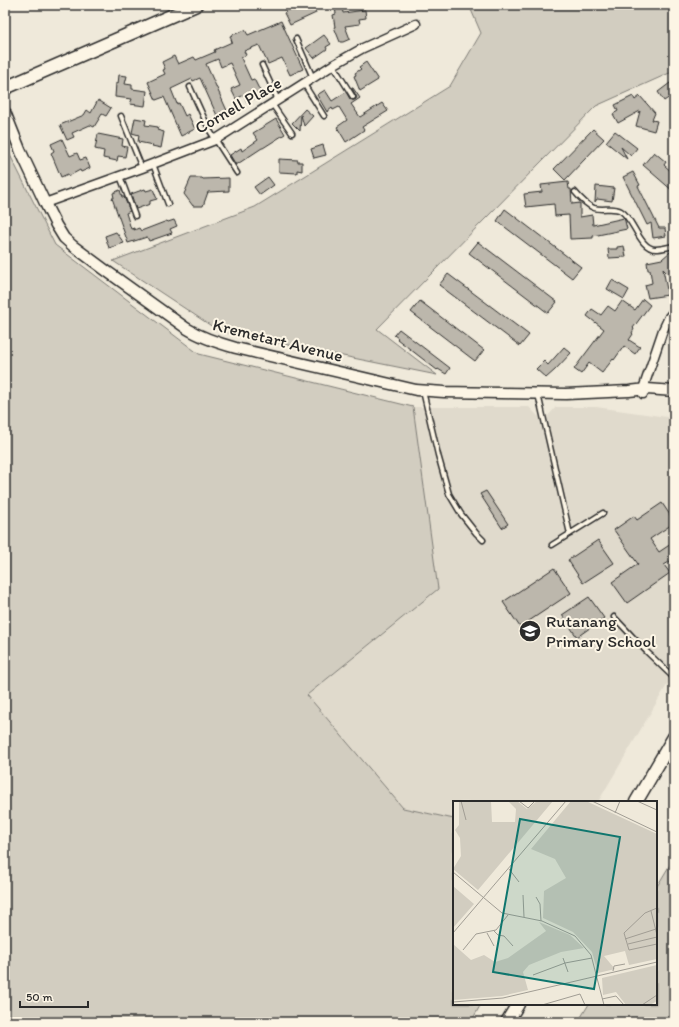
<svg xmlns="http://www.w3.org/2000/svg" width="679" height="1027" font-family="Itim,sans-serif">
	<style>
		.built { fill: #e0dacc }
		.green { fill: #d2cdc0; stroke: #7e7c76 }
		.building { fill: #bcb7ac; stroke: #2b2b2b }
		.lines { fill: none; stroke-linecap: round; stroke-linejoin: round }
		.service-casing { stroke: #2b2b2b; stroke-width: 7 }
		.minor-casing { stroke: #2b2b2b; stroke-width: 11 }
		.tertiary-casing { stroke: #2b2b2b; stroke-width: 13 }
		.secondary-casing { stroke: #2b2b2b; stroke-width: 15 }
		.service { stroke: #fcf5e5; stroke-width: 4 }
		.minor { stroke: #fcf5e5; stroke-width: 8 }
		.tertiary { stroke: #fcf5e5; stroke-width: 10 }
		.secondary { stroke: #fcf5e5; stroke-width: 12 }
		.labels { text-anchor: middle; stroke-width: 4; stroke-linejoin: round; paint-order: stroke }
		.street-label { font-size: 17px; fill: #2b2b2b; stroke: #fcf5e5 }
		.poi-label { font-size: 17px; fill: #2b2b2b; stroke: #fcf5e5; text-anchor: start }
		.inset-road { fill: none; stroke: #a19d94; stroke-width: 1 }
		.view { fill: #0f766e; fill-opacity: 0.15; stroke: #0f766e; stroke-width: 2 }
		.inset-edge { fill: none; stroke: #2b2b2b; stroke-width: 2 }
	</style>
	<rect width="100%" height="100%" fill="#efe9da"/>
	<filter id="ink" filterUnits="userSpaceOnUse"><feTurbulence type="fractalNoise" baseFrequency=".025" numOctaves="2"/><feDisplacementMap in="SourceGraphic" scale="8" xChannelSelector="R" yChannelSelector="G"/><feConvolveMatrix kernelMatrix="1 2 1 2 8 2 1 2 1" color-interpolation-filters="sRGB"/></filter>
	<g filter="url(#ink)">
		<path class="built" d="M413,407H529L539,417H547L556,407H596L674,418V673L598,802H454V819L403,808L307,695L438,589Z"/>
		<path class="green" d="M469,5H674V71L596,106L377,329L437,375L219,331L113,261L255,207L450,86L481,33Z
			M5,145L55,245L199,354L413,407L438,589L307,695L403,808L454,819V1004H481L471,1022H5Z
			M674,858V1022H578L589,1004H656V888Z"/>
		<path class="building" d="M294,5H312L316,13L290,25L284,13L286,12L285,9Z
			M342,6L343,13L365,10L366,18L359,19L360,24L345,26L350,39L343,42H340L334,27H335L333,15L336,14L335,7Z
			M281,21L303,69L290,75L282,58L268,64L259,45L244,51L246,55L241,58L251,80L254,79L262,95L247,102L244,95L236,99L231,89L240,85L230,63L221,67L218,59L206,64L229,115L219,120L200,78L193,81L192,79L171,89L177,104L179,103L185,116L188,114L195,129L181,136L164,97L156,100L148,82L165,74L163,70L165,69L162,62L174,56L178,64L194,57L196,60L215,52L214,50L232,42L230,36L245,30L248,35Z
			M324,35L331,44L326,47L327,49L314,58L306,48Z
			M366,62L378,80L360,91L354,76L356,75L355,73L361,69L359,67Z
			M119,75L127,76L125,84L132,85V89L147,91L145,106L130,104L132,99L115,97L116,83L118,84Z
			M674,80V94L664,101L658,92Z
			M352,88H353L360,98L351,104L360,117L382,103L388,111L362,127L364,130L346,142L337,127L347,120L339,107L333,110L332,108L327,112L317,95L325,90L332,101L346,92L350,99L354,100L356,99V96Z
			M633,96L635,100L640,96L655,113L652,120L657,121L654,131L636,126L640,111L618,123L613,114L618,111L615,105Z
			M98,100L111,108L106,116L102,114L94,127L90,125L72,133L74,137L67,140L60,125L84,115L87,110L91,113Z
			M305,109L313,116L304,126L301,115L300,131L292,123Z
			M135,118L146,120L145,125L158,127L157,130L164,132L161,148L152,146L153,145L138,142L139,135L132,133Z
			M276,119L285,134L263,148H262L236,165L230,155L241,148L242,151L258,140L253,133Z
			M593,129L604,139L565,180L554,169Z
			M615,131L637,148L631,156L621,147L627,159L606,142Z
			M98,134L123,139L122,146L127,147L125,157L118,156L117,161L103,158L104,151L95,149Z
			M62,139L70,156L77,153L80,160L86,158L90,168L81,172L80,170L69,176L68,174L61,177L51,153L54,151L51,144Z
			M323,145L326,155L314,158L311,149Z
			M654,152L666,162L664,165L674,174V192L643,165Z
			M279,159L298,160V162H302V171L297,170V173L279,172Z
			M633,172L640,185L638,186L659,228H665L666,236L653,238L651,223L647,225L623,177Z
			M268,177L274,185L260,195L254,187Z
			M191,178H202L203,179L229,178V191L208,192L203,206H193L184,194Z
			M568,182L569,189H571L572,204L580,203V217L592,215L593,225L624,218L625,221L627,229L593,236V238L570,239L569,215L555,216L554,204L526,207L524,194L542,192L541,185Z
			M596,186L614,188L612,201L597,199L595,202Z
			M145,189L146,191L153,189L157,199L150,201V204L136,209L131,194Z
			M120,190L122,197H124L130,211L126,213L131,229L134,228V230L139,228L141,231L167,221L168,222L174,220L177,226L170,229L172,233L149,241L147,237L128,243L112,198H114L113,193Z
			M505,209L581,267L572,278L497,221Z
			M116,232L124,243L109,248L105,236Z
			M478,242L557,302L548,313L469,253Z
			M624,246L626,257L609,258L608,249H617V247Z
			M670,252L674,256V280L663,269L668,295L648,298L645,285L652,283L650,270H648L647,262L662,259Z
			M448,274L529,335L520,346L439,285Z
			M612,280L629,290L624,299L607,289Z
			M643,299L650,305L633,328L634,329L632,333L633,334L629,340L640,347L635,354L624,346L614,360L613,359L602,373L589,363L581,374L574,369L604,329L587,316L592,309L601,315L608,306L615,311L622,301L635,310Z
			M420,301L484,350L475,361L411,312Z
			M399,329L450,368L446,374L438,369L437,370L397,339L398,338L394,335Z
			M564,347L571,353L555,370L546,378L536,369L544,361L548,365Z
			M486,491L508,524L502,528L480,494Z
			M662,503L674,521V523L650,539L659,552L674,542V559L664,565L670,573L627,603L612,582L638,564L614,530L634,516L637,520Z
			M598,540L614,563L583,583L568,560Z
			M554,568L571,593L520,627L503,602Z
			M589,597L604,618L577,637L562,615Z"/>
		<g class="lines">
			<g class="service-casing">
				<path id="service" d="M296,39L313,78
					M262,65L278,100
					M333,65L353,97
					M304,84L324,116
					M190,87L210,131L237,173
					M272,104L292,133
					M121,116L142,168
					M153,164L168,204
					M120,176L135,216
					M575,192C580,198 586,205 594,208C603,211 613,206 621,211C634,219 639,249 656,249C662,249 668,247 674,246
					M423,391L438,455L449,494L461,514L476,533L483,540
					M538,394L570,534
					M552,545L603,513
					M614,617L647,652L674,678"/>
			</g>
			<g class="minor-casing">
				<path id="minor" d="M45,203L142,168L215,140L333,65L363,48L416,24
					M643,394V389L663,330L669,317L674,311"/>
			</g>
			<g class="tertiary-casing">
				<path id="tertiary" d="M5,112L21,152L45,203L56,225L64,238L73,246L108,272L186,328C202,338 218,343 236,348L416,390L444,392L566,394L629,391L647,389L674,391"/>
			</g>
			<g class="secondary-casing">
				<path id="secondary" d="M5,88L196,5
					M636,802L674,737
					M507,1022L518,1004"/>
			</g>
			<use href="#service" class="service"/>
			<use href="#minor" class="minor"/>
			<use href="#tertiary" class="tertiary"/>
			<use href="#secondary" class="secondary"/>
		</g>
	</g>
	<defs>
		<g id="school-disc" transform="scale(1.15)"><circle r="9.5" fill="#2b2b2b" stroke="#fcf5e5"/><path d="M0-5L7-2L0 1L-7-2ZM-4 1L0 2.5L4 1V4Q0 6-4 4Z" fill="#fff"/></g>
	</defs>
	<g fill-rule="evenodd">
		<use href="#school-disc" x="530" y="631"/>
	</g>
	<g class="labels">
		<g class="street-label">
			<text transform="translate(238 105) rotate(-30)" y="6">Cornell Place</text>
			<text transform="translate(278 340) rotate(14)" y="6">Kremetart Avenue</text>
		</g>
		<g class="poi-label">
			<text x="546" y="627">Rutanang<tspan x="546" dy="20">Primary School</tspan></text>
		</g>
	</g>
	<g transform="translate(453 801)">
		<rect width="204" height="204" fill="#efe9da"/>
		<path d="M6,0H38L39,21H62L63,8L55,0H64L74,8L84,0H100L25,89L0,68L8,55L7,37L2,29L6,24ZM118,0H133L204,33V158L176,164L172,150L151,155L162,168L145,172L139,151L120,131L90,117L91,90L113,77L102,58L78,48ZM0,85L21,103L0,127ZM86,121L117,134L131,147L108,151L76,164L70,171L75,189L49,195L0,199V143L18,159L31,154L42,161L55,157L93,130ZM204,164V200L197,204H173L163,191L150,194L149,177Z" fill="#d2cdc0"/>
		<path class="inset-road" d="M8,0L13,19M66,0L75,7L82,0M139,0L204,31M184,0L204,9M162,12L167,0M56,68L66,81M0,71L49,112L89,120L122,135L138,154L151,204M70,94L71,116M83,96L87,103L88,120M204,107L192,112L171,132L176,149L204,143M198,110L204,134M41,130L45,134L51,135L60,145M0,132L113,0M34,132L41,145M172,138L203,128M175,143L204,136M10,149L23,133L43,129L55,114M110,157L115,171M160,170L161,165L172,163M80,174L112,162L139,157M149,198L163,195L171,204M0,201L50,197L204,161M89,204L127,193L132,204M189,204L204,194"/>
		<path class="view" d="M67,18L167,36L141,188L40,171Z"/>
		<rect width="204" height="204" class="inset-edge"/>
	</g>
	<rect width="679" height="1027" fill="none" stroke="#fcf5e5" stroke-width="20"/>
	<rect x="10" y="10" width="659" height="1007" fill="none" stroke="#2b2b2b" stroke-width="1.5" filter="url(#ink)"/>
	<path d="M20 1001v6h68v-6" fill="none" stroke="#2b2b2b" stroke-width="2"/>
	<text x="26" y="1001" font-size="12" fill="#2b2b2b" stroke="#fcf5e5" stroke-width="3" paint-order="stroke">50 m</text>
</svg>
